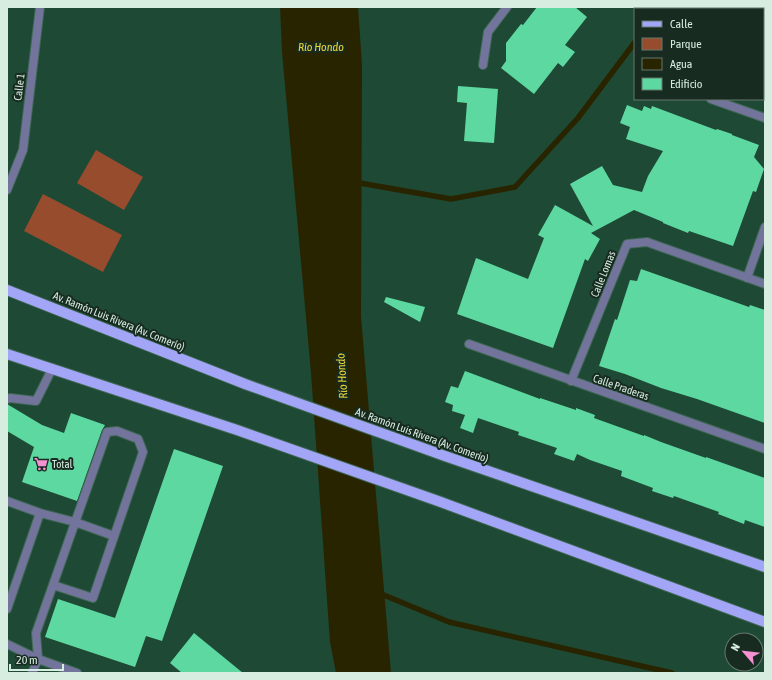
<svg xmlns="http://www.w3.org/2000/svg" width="772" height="680" font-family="'Asap Condensed',sans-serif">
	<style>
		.green { fill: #984c2e }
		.water { fill: #292400 }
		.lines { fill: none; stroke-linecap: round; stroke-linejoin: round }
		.stream { stroke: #292400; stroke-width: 5.5 }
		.building { fill: #5ed8a1 }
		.lane-casing { stroke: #3f6754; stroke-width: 10 }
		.street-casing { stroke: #3f6754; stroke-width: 10 }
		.primary-casing { stroke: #3f6754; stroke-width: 12 }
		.lane { stroke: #72749c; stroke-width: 8 }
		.street { stroke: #72749c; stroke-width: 8 }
		.primary { stroke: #a3a6f7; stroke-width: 10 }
		.labels { text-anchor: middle; stroke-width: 4; stroke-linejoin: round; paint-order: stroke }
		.street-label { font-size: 11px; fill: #d6ede0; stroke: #182b21 }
		.poi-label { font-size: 11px; fill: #d6ede0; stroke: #182b21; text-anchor: start }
		.water-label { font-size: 12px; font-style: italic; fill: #ebd639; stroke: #182b21 }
	</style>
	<rect width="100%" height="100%" fill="#1e4935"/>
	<path class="green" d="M96,150L143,177L124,210L77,183Z
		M43,194L122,235L103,272L24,231Z"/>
	<path class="water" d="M280,7H358L362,65L361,316L391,673H336L330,642L311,373L282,52Z"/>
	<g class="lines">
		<path class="stream" d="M660,9L661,7
			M354,182L451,199L515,187L578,118L635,42
			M379,593L449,622L672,673"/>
	</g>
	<path class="building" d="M537,7H575L587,17L565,45L575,52L563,67L558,63L534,94L501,68L506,61V43L521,24L523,25Z
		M458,86L498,89L494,143L464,141L467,103L457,102Z
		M627,105L642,111L644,106L651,109L652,106L716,130L717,129L732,134V135L759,145L754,157L764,169L756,192L753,191L733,246L689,231L688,233L663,223V222L634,210L591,233L600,239L588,261L585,259L553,348L457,314L476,258L528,279L544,238L538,235L555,205L593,226L570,184L602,166L613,185L642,192L648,176L663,151L626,139L630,127L620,123Z
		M641,269L749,307L750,305L765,310V423L697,399L661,388L625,374L599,366L615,319L617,320L630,280L637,281Z
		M386,297L425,307L420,322L384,302Z
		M465,371L540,399V398L576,410V408L595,415L594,418L644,436V435L661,442L706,458V457L765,478V527L745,520L744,524L718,514L719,512L674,496L673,498L652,491L653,488L621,476L622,471L590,460L577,454L574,461L554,454L557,448L518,435L519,432L478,418L473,433L460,428L465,415L452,411L453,405L445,402L451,386L458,388Z
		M7,404L42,425L64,433L71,413L105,425L102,430L77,501L22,482L34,447L7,431Z
		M174,449L223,466L162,641L146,636L135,667L45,637L58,599L115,618Z
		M194,633L243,673H182L170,663Z"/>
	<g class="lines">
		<g class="lane-casing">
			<path id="lane" d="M7,399L10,398L36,401L52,369
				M7,501L40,513L75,522L114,536
				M7,609L40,513
				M38,659L36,633L107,432L117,431L138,439L143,452L93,598L53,585"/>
		</g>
		<g class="street-casing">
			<path id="street" d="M483,65L488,32L507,7
				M711,99L765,118
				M7,190L23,150L40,7
				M747,278L765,227
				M469,344L765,449
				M571,381L627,244L647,242L765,284
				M7,644L38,659L77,673
				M32,673L38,659"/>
		</g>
		<g class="primary-casing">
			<path id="primary" d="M7,290L245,384L445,456L765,567
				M7,354L237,430L438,501L765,622"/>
		</g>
		<use href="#lane" class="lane"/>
		<use href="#street" class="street"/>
		<use href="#primary" class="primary"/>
	</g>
	<defs>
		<g id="supermarket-bare" transform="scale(1.08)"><path d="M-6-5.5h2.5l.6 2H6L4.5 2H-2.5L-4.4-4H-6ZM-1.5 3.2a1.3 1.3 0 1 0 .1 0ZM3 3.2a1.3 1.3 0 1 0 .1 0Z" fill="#f591d2" stroke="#182b21" stroke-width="2.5" paint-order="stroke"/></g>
	</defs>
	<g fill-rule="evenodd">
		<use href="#supermarket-bare" x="41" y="464"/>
	</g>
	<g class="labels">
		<g class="street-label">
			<text transform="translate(19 87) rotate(-83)" y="4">Calle 1</text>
			<text transform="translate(603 274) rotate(-68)" y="4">Calle Lomas</text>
			<text transform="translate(119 321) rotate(22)" y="4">Av. Ramón Luis Rivera (Av. Comerío)</text>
			<text transform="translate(621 387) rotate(19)" y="4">Calle Praderas</text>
			<text transform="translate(422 435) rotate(20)" y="4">Av. Ramón Luis Rivera (Av. Comerío)</text>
		</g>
		<g class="poi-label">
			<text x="52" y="468">Total</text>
		</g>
		<g class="water-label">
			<text x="321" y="51">Río Hondo</text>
			<text transform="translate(342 376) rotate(-94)" y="4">Río Hondo</text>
		</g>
	</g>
	<rect width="772" height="680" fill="none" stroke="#d6ede0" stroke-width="16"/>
	<rect x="634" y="8" width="130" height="92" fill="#182b21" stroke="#64796d"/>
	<rect x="642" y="21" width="20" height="6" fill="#a3a6f7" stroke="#64796d"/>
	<text x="670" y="28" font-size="12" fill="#d6ede0">Calle</text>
	<rect x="642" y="38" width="20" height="12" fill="#984c2e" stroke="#64796d"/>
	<text x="670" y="48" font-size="12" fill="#d6ede0">Parque</text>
	<rect x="642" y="58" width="20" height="12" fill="#292400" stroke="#64796d"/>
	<text x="670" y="68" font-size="12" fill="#d6ede0">Agua</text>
	<rect x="642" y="78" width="20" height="12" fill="#5ed8a1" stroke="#64796d"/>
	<text x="670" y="88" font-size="12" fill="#d6ede0">Edificio</text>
	<g transform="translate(744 652) rotate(298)"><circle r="19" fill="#182b21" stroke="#64796d"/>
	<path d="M0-3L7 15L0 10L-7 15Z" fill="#f591d2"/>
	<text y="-6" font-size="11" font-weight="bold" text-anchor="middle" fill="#d6ede0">N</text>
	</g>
	<path d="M10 664v6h53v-6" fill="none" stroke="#d6ede0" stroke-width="2"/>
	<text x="16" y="664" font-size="12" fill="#d6ede0" stroke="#182b21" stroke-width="3" paint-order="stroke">20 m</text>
</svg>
